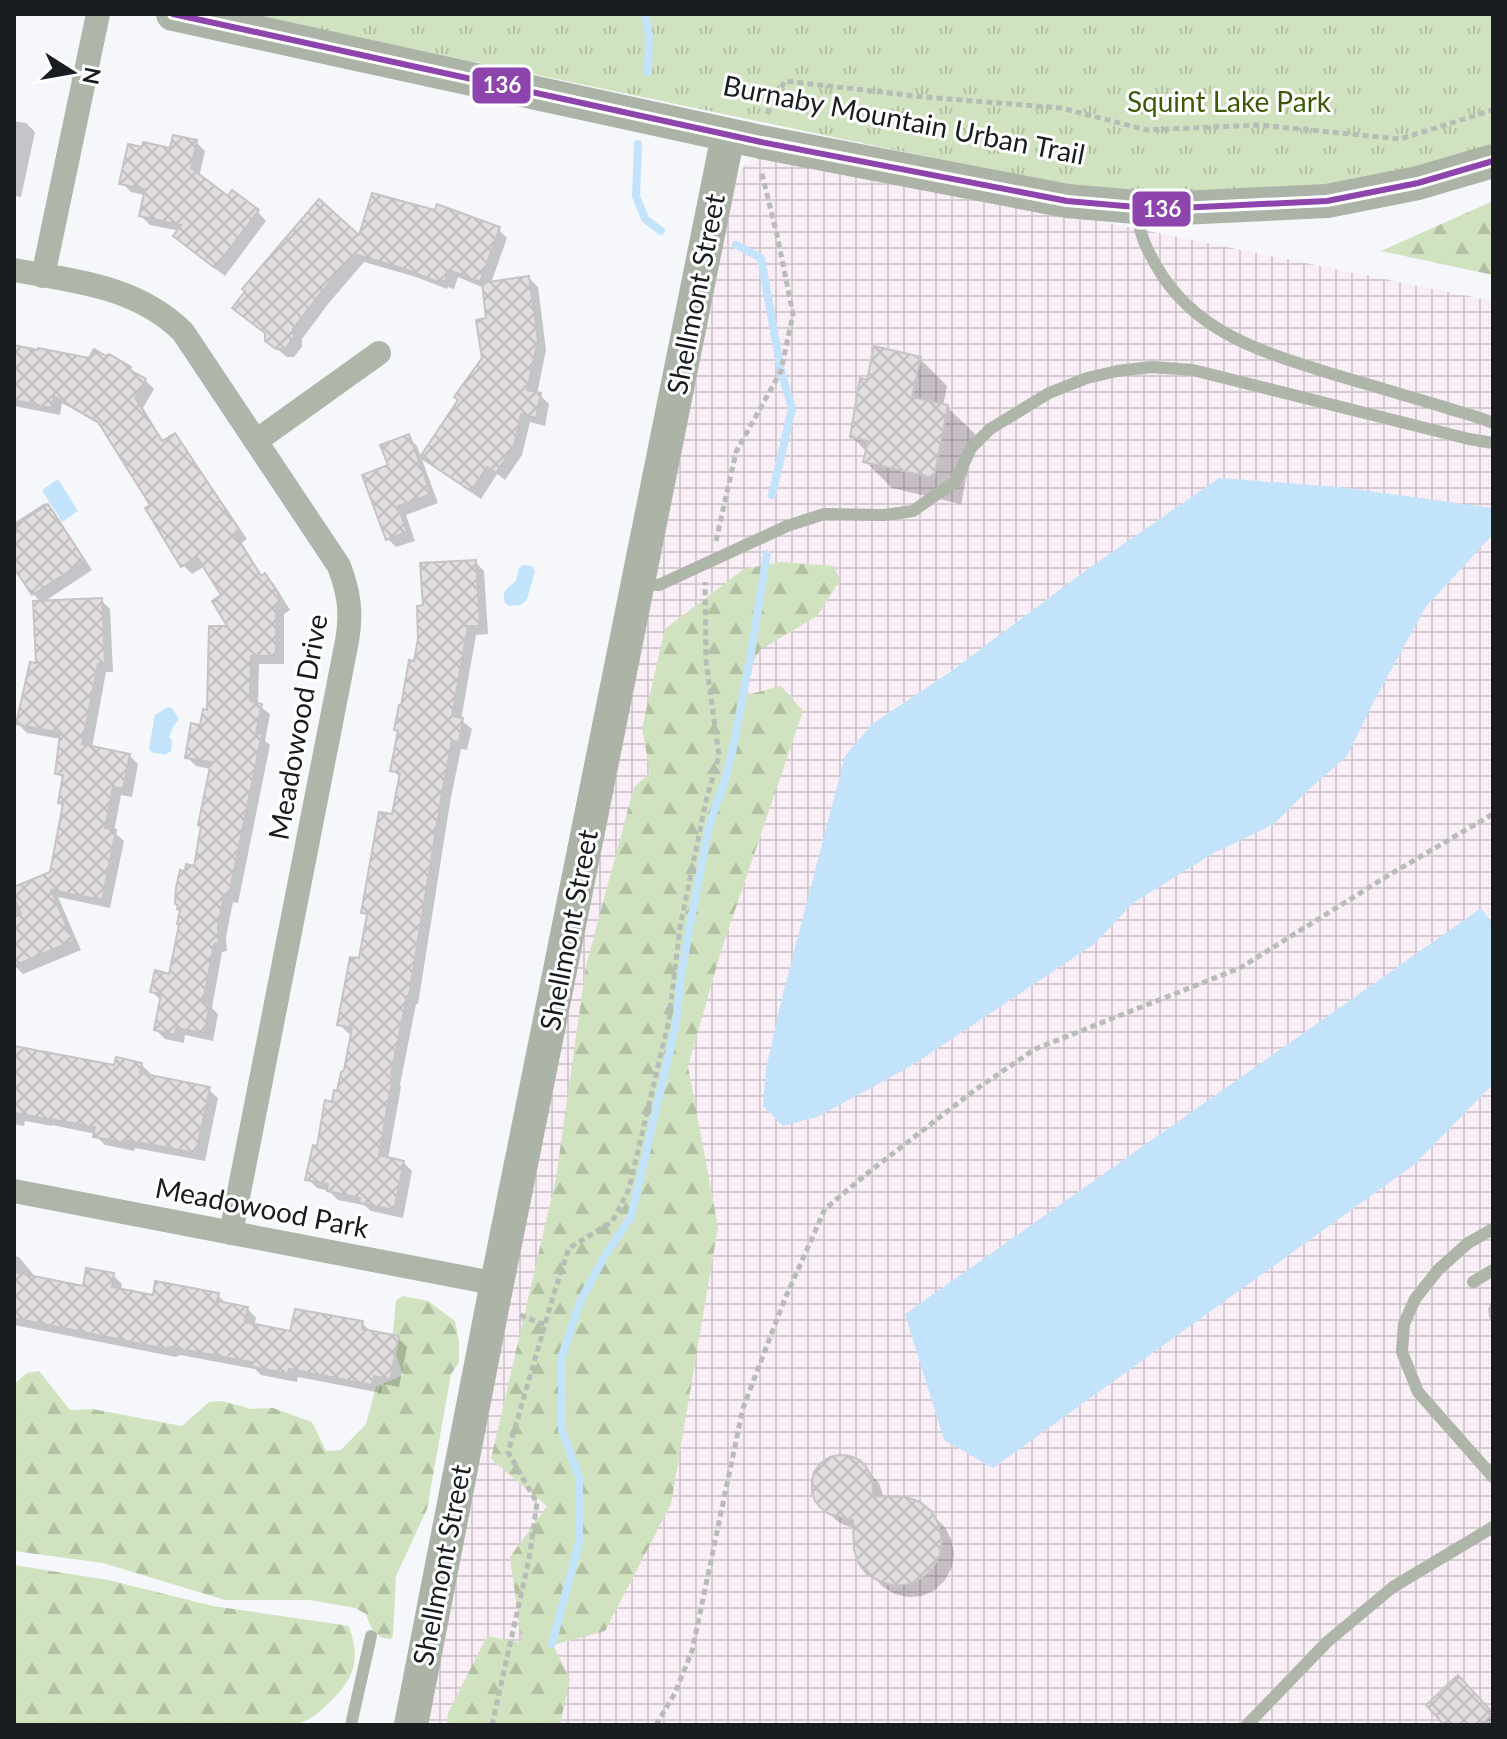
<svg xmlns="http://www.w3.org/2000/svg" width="1507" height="1739" font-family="Lato,sans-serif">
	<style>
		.industrial { fill: url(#industrial-grid) }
		.forest { fill: url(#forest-firs) }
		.park { fill: url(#park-tufts) }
		.water { fill: #c3e3fb }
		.shadow { fill: #0003 }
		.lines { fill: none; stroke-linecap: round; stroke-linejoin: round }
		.stream { stroke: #c3e3fb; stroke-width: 8 }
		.building { fill: url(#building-cross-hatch); stroke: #c5c3c5; stroke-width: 2 }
		.path { stroke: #b8bcb7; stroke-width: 5; stroke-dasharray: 6 4; stroke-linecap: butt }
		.lane { stroke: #aeb6a9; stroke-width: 12 }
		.street { stroke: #aeb6a9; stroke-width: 24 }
		.secondary { stroke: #acb4a8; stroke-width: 34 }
		.bus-1-casing { stroke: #fff; stroke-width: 12 }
		.bus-1 { stroke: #8e44ad; stroke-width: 6 }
		.labels { text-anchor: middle; stroke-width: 6; stroke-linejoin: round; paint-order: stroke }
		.park-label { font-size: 28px; fill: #3d5b06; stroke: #fff }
		.street-label { font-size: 28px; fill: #1a1d20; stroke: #fff }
		.line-badge { stroke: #fff; stroke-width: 3 }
		.badge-label { font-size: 22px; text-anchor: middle; font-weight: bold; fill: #fff }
	</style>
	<defs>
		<pattern id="industrial-grid" width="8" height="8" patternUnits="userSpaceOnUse" patternTransform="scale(2)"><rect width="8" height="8" fill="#f9edf6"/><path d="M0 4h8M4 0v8" fill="none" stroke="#d5cbd3"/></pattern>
		<pattern id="forest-firs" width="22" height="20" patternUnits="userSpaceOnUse" patternTransform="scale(2)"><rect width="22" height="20" fill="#d0e2bf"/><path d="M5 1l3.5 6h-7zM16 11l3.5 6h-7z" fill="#b2c1a4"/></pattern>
		<pattern id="park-tufts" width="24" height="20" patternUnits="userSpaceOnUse" patternTransform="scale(2)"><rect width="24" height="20" fill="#d0e2bf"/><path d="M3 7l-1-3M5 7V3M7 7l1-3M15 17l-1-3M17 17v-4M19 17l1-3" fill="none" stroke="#b2c1a4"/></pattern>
		<pattern id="building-cross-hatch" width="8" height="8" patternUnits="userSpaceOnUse" patternTransform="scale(2)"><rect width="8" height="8" fill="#e2ddde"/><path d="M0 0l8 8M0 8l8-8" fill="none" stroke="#c1bdbe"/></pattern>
	</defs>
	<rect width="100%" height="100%" fill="#f5f7fa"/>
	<path class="industrial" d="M779,156L1493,301V1725H427L508,1310L737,175L744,166L751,161L758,158Z"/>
	<path class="forest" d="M1493,201V275L1381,251Z
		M781,562L834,566L840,580L817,616L760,650L740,685L751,694L781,686L803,711L721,951L688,1066L718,1227L671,1504L605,1631L553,1645L570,1679L560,1725H447L448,1713L487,1636L522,1643L510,1557L547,1506L491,1459L556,1178L586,966L634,787L650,773L642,728L665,629L744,569Z
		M403,1296L428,1301L455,1321L459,1342V1363L451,1374L427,1509L396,1576L393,1635L391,1639C374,1638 371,1628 366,1614L355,1608L310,1600H225L103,1563L14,1551V1384L27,1373L39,1371L70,1410L92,1409L182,1426L209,1402L222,1401L251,1409L273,1408L312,1422L326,1451L341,1450L366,1424L376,1387L403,1375L392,1342L396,1300Z
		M14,1565L108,1580L213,1606L349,1626C360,1659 356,1676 331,1701C317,1714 313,1719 294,1725H14Z"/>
	<path class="park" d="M247,14H1493V146C1380,185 1258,198 1139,192C1109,191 1078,185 1048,182Z"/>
	<path class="water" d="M1219,478L1339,487L1493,508V534L1425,608L1373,703L1347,756L1307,791L1274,824L1212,854L1133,903L1094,944L911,1066L817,1117L783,1126L763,1106L766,1069L782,998L845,756L872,724L950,672L1089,568Z
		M58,479L78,511L62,522L42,490Z
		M523,565L532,566L535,572L527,599L521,605L509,606L505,603C501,590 508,588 516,581L519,568Z
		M168,707L172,708L179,719L173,727L169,737L172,741L171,751L165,755L151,752L149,748L155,715Z
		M1481,908L1493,924V1084L1415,1164L993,1468L944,1440L905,1314Z"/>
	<path class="shadow" d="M14,121L26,123L35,132L21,197L14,196Z
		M196,142L205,151L199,177L228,199L258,212L266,221L225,276L185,245L176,236L180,231L150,225L141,216L145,195L131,192L122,183L172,150Z
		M498,229L507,238L491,283L529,278L538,287L546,350L537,394L540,395L549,404L545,426L530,422L522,455L505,480L497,474L481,499L432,465L423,456L460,401L484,359L488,320L484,288L458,277L454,289L448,287L447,289L416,277L364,262L328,304L302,339V347L294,357H287L277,349L267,340V334L235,308L360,238Z
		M14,346L130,369L145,380L154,389L143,408L164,442L175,436L183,444L247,539L242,543L263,577L265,575L274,584L290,610L284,614V664H259L258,705L270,714L265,741L270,745L238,903L233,902L226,937L227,951L222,952L212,1008L218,1014L213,1041L185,1035L184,1043L165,1039L156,1030L162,1001L152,992L170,976L195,868L211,769L196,766L187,757L209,713L231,628L224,596L205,566L192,574L183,565L153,506L104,427L62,403L60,415L14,406Z
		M920,359L947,386L943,406L947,407L975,434L961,504L892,488L865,461L867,452L852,437L868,382Z
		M408,437L417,446L438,503L406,515L415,541L396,547L387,538L391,466Z
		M45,503L54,512L92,570L42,603L33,594L14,564V523Z
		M475,562L484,571L488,634L476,635L461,720L472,729L467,750L461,749L451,797L418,1004H416L400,1085L401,1087L388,1159L403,1162L412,1171L403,1218L371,1211L364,1205L338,1200L329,1191L317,1188L308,1179L339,1093L353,1034L348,1033L339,1024L360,961L368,917L363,912L393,817L401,778L392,770L400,733L396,730L416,663L425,607Z
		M101,600L110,609L113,672H106L92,748L129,755L138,764L132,797L121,795L114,832L124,841L110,908L58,897L81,950L23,974L14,965V889L51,873L64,807L60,803L65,780L57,773L61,739L27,733L18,724L38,666Z
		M14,1048L116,1068L141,1064L150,1073L149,1077L208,1089L218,1098L205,1161L135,1148L134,1151L105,1145L96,1136V1134L52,1125V1126L25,1121L24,1126L14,1124Z
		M14,1256L19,1257L37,1279L84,1288L113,1275L122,1284L121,1290L154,1297L218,1295L227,1305L247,1308L256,1318L254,1326L292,1333L362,1323L372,1333L398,1338L407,1347L399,1387L382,1384L381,1393L298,1377L297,1382L261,1375L255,1369L180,1355L176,1357L14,1325Z
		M1493,1299V1323L1489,1317L1488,1309Z
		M859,1462L879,1483L884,1498L930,1513L944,1526L951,1539L954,1553L952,1567L945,1580L935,1590L922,1596L908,1597L895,1594L883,1587L870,1573L855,1528L844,1525L836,1520L823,1507Z
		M1458,1678L1493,1715V1725H1447Z"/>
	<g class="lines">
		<path class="stream" d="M645,14L649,36L648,72
			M638,144L636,196L645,219L661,231
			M736,245L761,258L781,371L792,409L772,495
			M552,1644L579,1543V1477L562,1431V1356L580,1302L604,1257L631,1217L676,1024L681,975L694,904L709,826L725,780L733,748L750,658L767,554"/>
	</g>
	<path class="building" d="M173,135L197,140L191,168L228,196L232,190L259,210L215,268L173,236L181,225L139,216L145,189L119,184L128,144L142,147L143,142L170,148Z
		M372,193L435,210L437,204L500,227L480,282L449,270L445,282L439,279L438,282L405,269L354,254L319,295L293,329L294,337L285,349H276L265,341V333L232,308L245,291L242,289L319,199L359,235Z
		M529,276L538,340L527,390L541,393L536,418L521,414L514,446L496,473L487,467L471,491L420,457L458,400L454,397L482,358L476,320L486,318L482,283Z
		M14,345L38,350V348L89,358L94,349L106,356L109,354L131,367L130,370L146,379L135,398L162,441L175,433L239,530L234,533L261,576L265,573L282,600L276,604V656H251L250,701L262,704L256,734H262L229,895L224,894L218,927L219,943L214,944L203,1002L210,1004L204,1033L176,1028L175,1035L154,1030L161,994L150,992L155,970L169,974L179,925L177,924L180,910L177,909L178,906L175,903L176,888L180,870L185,871L186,864L194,866L201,826L198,825L211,762L185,758L191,723L200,725L203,709L207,710L209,626H227L212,601L221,595L197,557L181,567L145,508L150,505L98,422L54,396L51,408L14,400Z
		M874,346L921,357L912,397L948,405L934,478L863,462L868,441L850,437L860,378L867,380Z
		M409,434L431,494L398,506L407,532L386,540L362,475L388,465L380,445Z
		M48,504L85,561L32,595L14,568V533L18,531L15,526Z
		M476,560L480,626H468L452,716L463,718L459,742L452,741L443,787L409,996H407L391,1075L393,1076L379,1155L404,1161L394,1210L359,1203L360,1198L327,1191L328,1184L305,1180L313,1145L317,1146L325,1100L332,1102L334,1090L337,1091L341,1072L344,1070L352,1028L337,1025L350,957L359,958L367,914L361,913L379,812L392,814L400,773L390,771L398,731L394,730L399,705L401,706L409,660L414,661L418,639L417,606L423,605L420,563Z
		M102,598L105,663L98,664L82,744L130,754L123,789L113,787L105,828L116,830L102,900L51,890L73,941L14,966V917L21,914L14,897V887L50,872L63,804L58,803L63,775L55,774L60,733L16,724L30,662L36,663L33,601Z
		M14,1046L114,1065L116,1057L142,1063L140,1073L210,1087L196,1153L126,1140V1143L93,1137L95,1127L14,1113Z
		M86,1268L114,1273L112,1287L153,1295L155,1281L219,1293L217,1301L248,1307L245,1322L290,1331L295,1309L363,1321L362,1329L399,1336L390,1380L374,1376L372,1385L289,1369L288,1374L250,1366L251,1362L170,1347L166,1349L14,1318V1272L83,1286Z
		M840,1455L850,1456L860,1460L867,1468L872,1478L873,1496L906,1497L920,1502L932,1512L939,1525L942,1539L940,1554L933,1568L922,1578L909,1584L895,1586L881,1582L868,1575L859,1564L854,1550L853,1520L829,1514L821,1508L815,1501L812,1492V1482L814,1472L821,1463L830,1457Z
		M1458,1675L1493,1713L1481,1725H1444L1426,1705Z"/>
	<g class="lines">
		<path class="path" d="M767,114L785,81L924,97L1061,108L1147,130L1260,125L1400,139L1493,110
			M716,541L736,452L781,371L793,314L777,235L761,170
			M520,1315L545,1325
			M492,1725L529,1559L537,1503L508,1452L555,1290L569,1248L612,1222L629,1189L669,1020L680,927L706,801L719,756L706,661L705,582
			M656,1725L675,1693L692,1651L743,1408L784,1301L825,1209L869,1172L975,1090L1035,1049L1240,968L1389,875L1493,814"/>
		<path class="lane" d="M1138,210C1138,232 1146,248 1157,267C1194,332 1262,352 1329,373C1366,384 1404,395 1441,406C1458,412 1477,416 1493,423
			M641,584L659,585L787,526L824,514L884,515L913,511L956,481L971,448L990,429L1049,393L1087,378L1117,371L1152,367L1193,370L1469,439L1493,443
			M1493,1229L1468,1243L1438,1270L1415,1299L1404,1324L1402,1352L1418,1392L1493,1477
			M1473,1282L1493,1270
			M351,1725L371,1636
			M1247,1725L1327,1642L1393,1587L1493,1527"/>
		<path class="street" d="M14,270C74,281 137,286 183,332L339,566C349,593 352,612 347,641L231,1233
			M43,276L98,14
			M256,441L379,353
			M14,1191L498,1284"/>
		<path class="secondary" d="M173,14L761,142L1067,201L1159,209L1327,201L1418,183L1493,161
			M411,1725L492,1308L728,135"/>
		<g class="bus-1-casing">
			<path id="bus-1" d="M173,14L761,142L1067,201L1159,209L1327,201L1418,183L1493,161"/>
		</g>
		<use href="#bus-1" class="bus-1"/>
	</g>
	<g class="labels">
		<g class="park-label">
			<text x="1229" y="112">Squint Lake Park</text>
		</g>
		<g class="street-label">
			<text transform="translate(904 120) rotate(11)" y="10">Burnaby Mountain Urban Trail</text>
			<text transform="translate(696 294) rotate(-79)" y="10">Shellmont Street</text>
			<text transform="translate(298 727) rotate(-80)" y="10">Meadowood Drive</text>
			<text transform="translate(569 930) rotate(-79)" y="10">Shellmont Street</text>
			<text transform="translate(262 1208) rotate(11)" y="10">Meadowood Park</text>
			<text transform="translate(442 1565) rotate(-79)" y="10">Shellmont Street</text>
		</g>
	</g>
	<g class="line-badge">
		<rect x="471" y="66" width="61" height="39" rx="8" fill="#8e44ad"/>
		<rect x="1131" y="190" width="61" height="38" rx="8" fill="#8e44ad"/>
	</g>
	<g class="badge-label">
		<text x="502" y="93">136</text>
		<text x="1162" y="217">136</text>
	</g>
	<rect width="1507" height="1739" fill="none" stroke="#1a1d20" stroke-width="32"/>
	<g transform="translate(72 72) rotate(101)" stroke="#ffffff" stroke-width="6" paint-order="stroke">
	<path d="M0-6L14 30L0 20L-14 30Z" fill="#1a1d20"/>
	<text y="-12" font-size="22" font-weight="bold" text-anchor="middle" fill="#1a1d20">N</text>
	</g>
</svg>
